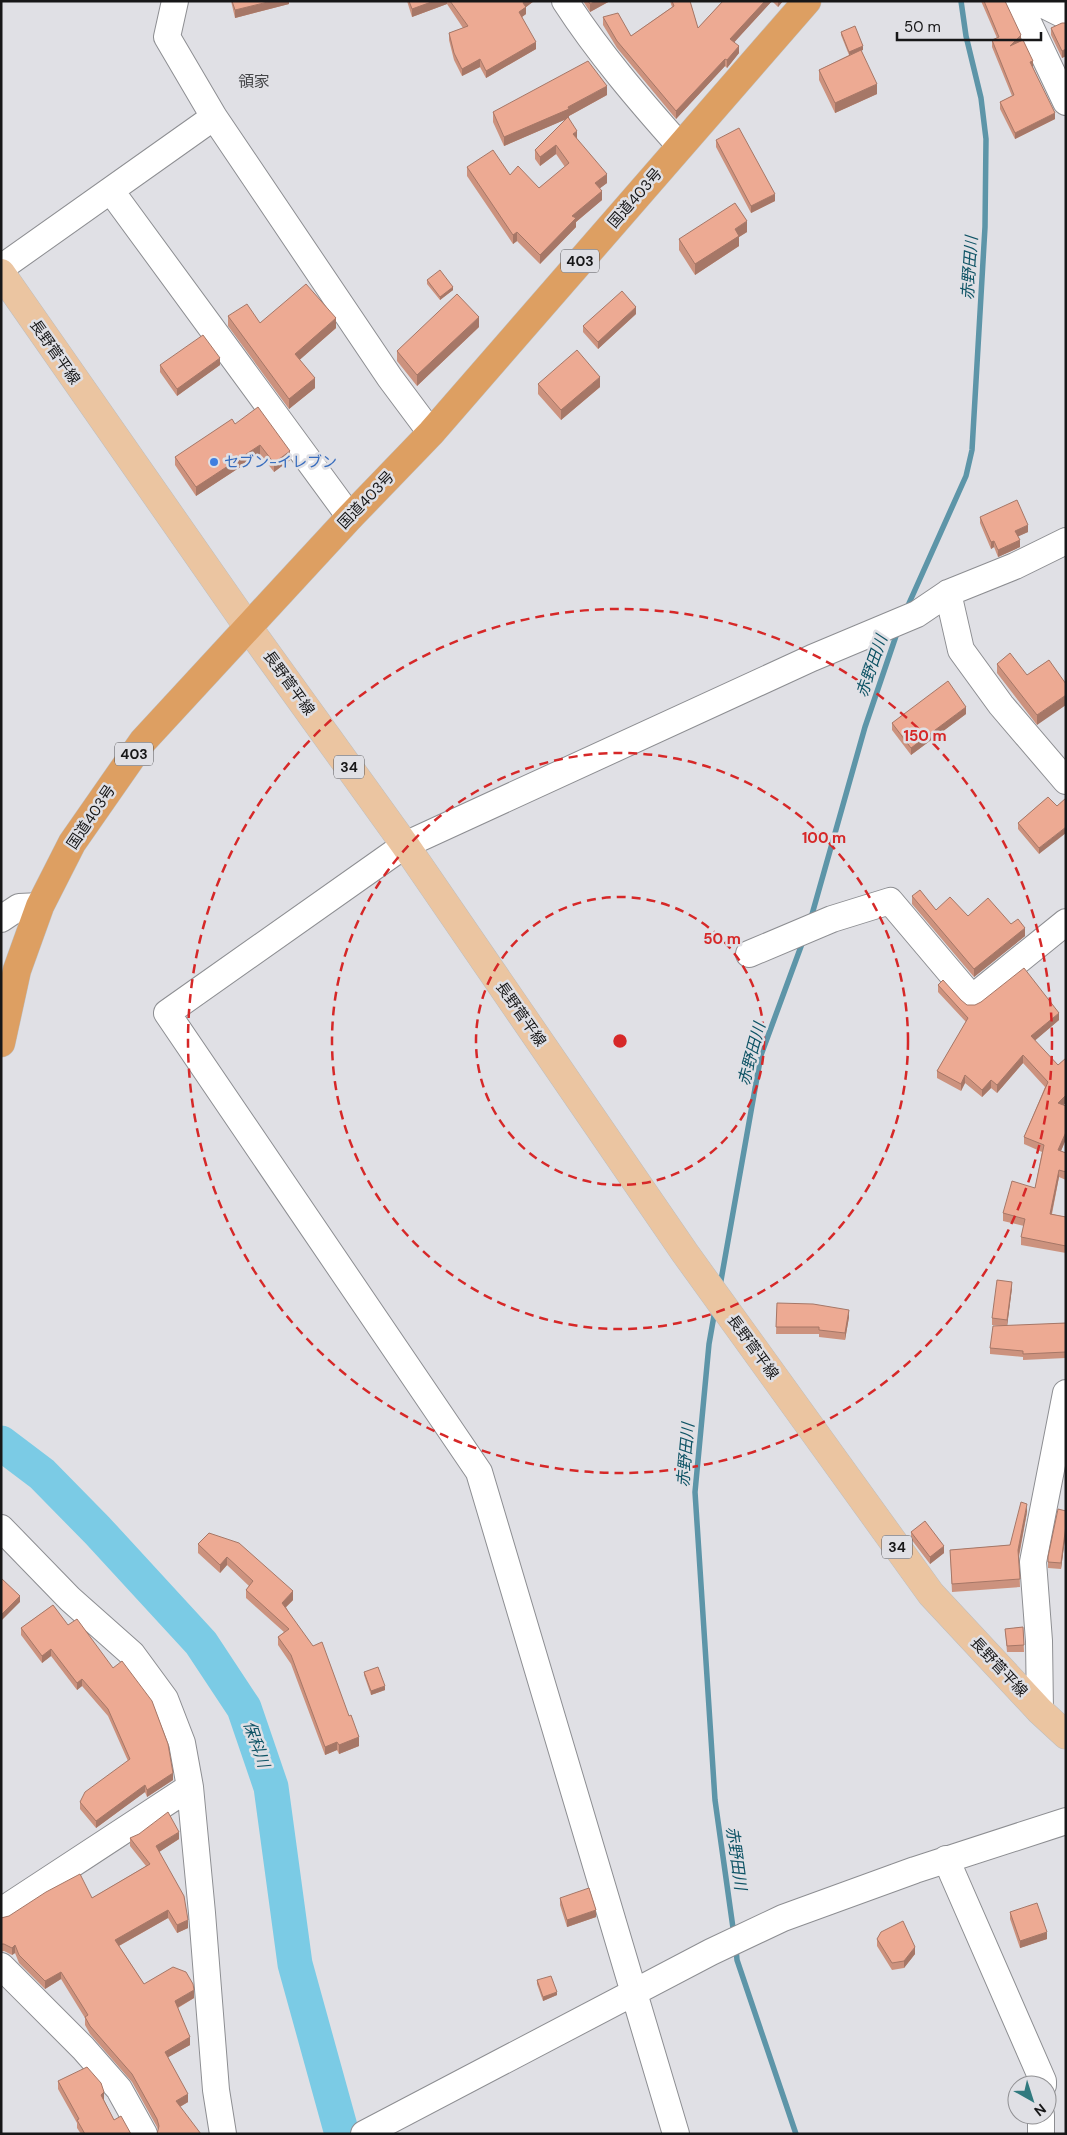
<svg xmlns="http://www.w3.org/2000/svg" width="1067" height="2135" font-family="'DM Sans','Noto Sans JP',sans-serif">
	<style>
		.lines { fill: none; stroke-linecap: round; stroke-linejoin: round }
		.stream { stroke: #5d95a8; stroke-width: 5.5 }
		.river { stroke: #7bcbe5; stroke-width: 35 }
		.minor-casing { stroke: #8d8e92; stroke-width: 28 }
		.major-casing { stroke: #bebebe; stroke-width: 29 }
		.highway-casing { stroke: #bebebe; stroke-width: 29 }
		.minor { stroke: #fff; stroke-width: 26 }
		.major { stroke: #ebc5a1; stroke-width: 28 }
		.highway { stroke: #dd9f62; stroke-width: 28 }
		.wall { fill: #cc927e }
		.shaded-wall { fill: #a67767 }
		.building { fill: #edaa93; stroke: #a67767 }
		.ring { fill: none; stroke: #d62828; stroke-width: 2.5; stroke-dasharray: 9 6 }
		.shop-dot { fill: #3f7fe0; stroke: #e0e0e5; stroke-width: 2 }
		.labels { text-anchor: middle; stroke-width: 5; stroke-linejoin: round; paint-order: stroke }
		.shield { fill: #e0e0e5; stroke: #535356; stroke-width: 1 }
		.shield-label { font-size: 14px; font-weight: bold; fill: #171718 }
		.street-label { font-size: 15px; fill: #171718; stroke: #e0e0e5 }
		.shop-label { font-size: 15px; fill: #366cbe; stroke: #e0e0e5; text-anchor: start }
		.neighbourhood-label { font-size: 16px; fill: #46474a; stroke: #e0e0e5 }
		.water-label { font-size: 16px; font-style: italic; fill: #0e5365; stroke: #e0e0e5 }
		.centre { fill: #d62828; stroke: #e0e0e5; stroke-width: 2.5 }
		.ring-label { font-size: 15px; text-anchor: middle; font-weight: bold; fill: #d62828; stroke: #e0e0e5; stroke-width: 5; stroke-linejoin: round; paint-order: stroke }
	</style>
	<rect width="100%" height="100%" fill="#e0e0e5"/>
	<g class="lines">
		<path class="stream" d="M906,610L966,476L972,450L985,227L986,139L981,98L966,36L961,1
			M811,918L865,727L898,630
			M720,1286L761,1055L803,941
			M715,1310L709,1344L695,1492L715,1800L734,1935
			M736,1949L737,1960L796,2134"/>
		<path class="river" d="M1,1443L42,1474L97,1530L201,1643L244,1708L271,1787L295,1964L342,2134"/>
		<g class="minor-casing">
			<path id="minor" d="M175,1L167,37L214,117L390,378L431,433
				M565,1C598,52 639,100 680,146
				M1018,1L1066,102
				M1036,1L1066,16
				M111,191L350,517
				M1,268L214,117
				M948,593L961,650L1001,705L1066,781
				M1,919L19,907L40,906
				M749,954L832,919L890,901L972,998L1066,922
				M1,1528L70,1599L132,1654L165,1699L182,1743L190,1787L202,1913L216,2090L223,2134
				M1040,1711L1039,1641L1033,1562L1066,1393
				M946,1859L1043,2081V2085
				M1,1911L190,1787
				M1,1966L83,2048L119,2089L144,2134
				M364,2134L711,1952L783,1918L915,1870L1066,1821
				M676,2134L479,1472L167,1013L405,845L812,658L917,614L948,593L1015,566L1066,541
				M1041,2134V2115"/>
		</g>
		<g class="major-casing">
			<path id="major" d="M1,273L248,627L405,845L685,1253L931,1594L1040,1711L1066,1735"/>
		</g>
		<g class="highway-casing">
			<path id="highway" d="M1,1043L17,970L40,906L72,843L143,741L350,517L431,433L807,1"/>
		</g>
		<use href="#minor" class="minor"/>
		<use href="#major" class="major"/>
		<use href="#highway" class="highway"/>
	</g>
	<path class="wall" d="M231,1H289V4L235,18Z
		M407,1H534L526,7V14L522,17L536,49L486,78L480,67L462,76L454,60L449,40V33L463,28L447,4L412,17Z
		M583,1H610L590,12Z
		M670,1H690L698,28L723,1H783L778,7L772,1L734,42L739,53L727,68L725,66L676,119L617,48L603,25V17L631,36L672,7Z
		M981,1H1005L1021,42L1033,67L1055,119L1015,139L1000,109V102L1012,96L992,47V40L997,38Z
		M1066,23V56L1062,58L1051,35V28Z
		M841,32L863,50H861L877,94L835,113L819,80V70L849,55L841,35Z
		M607,95L569,116V118L577,139L607,183L600,188L602,200L576,222V227L540,264L517,241L513,244L467,176V167L510,175L539,188L565,167L556,154L540,166L535,159V150L566,119L504,146L493,122V112Z
		M716,140L775,201L751,213L716,147Z
		M747,232L739,237V246L695,275L679,250V239Z
		M427,280L453,290L440,300L427,284Z
		M636,314L598,349L583,332V326Z
		M228,316L260,323L336,328L299,360L315,388L289,409L228,326Z
		M479,327L417,386L397,361V351Z
		M160,365H220L177,396L160,372Z
		M538,384L600,387L561,420L538,394Z
		M235,424L290,460L274,472L260,454L196,496L175,465V457Z
		M980,517L1028,532L1018,536L1020,547L998,557L994,547L991,549L980,523Z
		M1049,660L1037,725L997,673V664L1027,675Z
		M966,714L911,755L892,730V723Z
		M1048,797L1039,854L1018,829V823Z
		M912,896L936,910L1011,924L1025,936L974,977L912,904Z
		M938,985L967,1005L1059,1020L1035,1040L1063,1105L1066,1106V1139L1061,1151L1066,1153V1180L1059,1177L1052,1214L1066,1217V1253L1021,1245V1237L1024,1226L1003,1221V1213L1035,1188L1042,1152L1024,1144V1137L1045,1087L1023,1063L997,1093L991,1088L982,1097L965,1083L961,1091L937,1078V1071L966,1022L938,992Z
		M1012,1288L1007,1326L1066,1323V1358L1023,1360V1357L990,1354V1348L1002,1326L992,1325V1318Z
		M777,1303L849,1317L845,1340L819,1337V1334H776Z
		M1066,1511V1531L1061,1569L1048,1568V1557Z
		M1027,1512L1019,1557L1020,1587L952,1592L950,1550L1010,1545Z
		M911,1532L944,1553L930,1564L911,1539Z
		M209,1533L293,1600L286,1607L359,1746L339,1754L337,1750L325,1755L291,1664L278,1645V1637L284,1632L246,1598V1590L249,1586L227,1565L220,1573L198,1553V1544Z
		M53,1605L173,1780L147,1797L145,1792L96,1828L80,1809V1802L128,1761L108,1716L82,1686L77,1690L51,1656L42,1663L21,1635V1628Z
		M1023,1627L1024,1652H1007L1005,1629Z
		M364,1672L385,1690L371,1695L364,1675Z
		M130,1838L179,1839L159,1852L188,1928L177,1933L168,1918L119,1946L144,1984L194,1998L178,2008L190,2045L168,2057L188,2102L180,2107L158,2130L157,2127L132,2082L90,2034L85,2025V2018L61,1979L45,1989L19,1963L15,1953L12,1955L4,1951L1,1952V1918L92,1898L146,1866L130,1846Z
		M560,1898L596,1917L567,1927L560,1905Z
		M1010,1912L1047,1939L1020,1948L1010,1919Z
		M877,1939L915,1954L904,1968L892,1970L877,1946Z
		M537,1980L557,1995L543,2001L537,1984Z
		M58,2081L104,2100L114,2120L131,2134H81L77,2128V2123L58,2089Z"/>
	<path class="shaded-wall" d="M272,1H289V4L235,18V10Z
		M434,1H447V4L412,17V9Z
		M524,1H534L526,7V14L519,19V12L523,3Z
		M596,1H610L590,12V4Z
		M765,1H772L730,47V39Z
		M778,1H783L778,7Z
		M1021,35V42L1010,46Z
		M536,42V49L486,78V71Z
		M739,46V53L727,68V60Z
		M863,46V50L849,55V52Z
		M1066,49V56L1062,58V51Z
		M480,59V67L462,76V69Z
		M725,59V66L676,119V111Z
		M1033,61V67L1030,68V62Z
		M877,84V94L835,113V103Z
		M607,86V95L569,116V118L504,146V137L568,107Z
		M1055,113V119L1015,139V133Z
		M577,131V140L573,134Z
		M556,145V154L540,166V157Z
		M607,174V183L595,192V183Z
		M602,191V200L576,222V227L540,264V255L572,216Z
		M775,194V201L751,213V206Z
		M747,221V232L739,237V246L695,275V264L735,229Z
		M517,232V241L513,244V235Z
		M453,287V290L440,300V297Z
		M636,307V314L598,349V342Z
		M479,317V327L417,386V375Z
		M336,318V328L295,364V354Z
		M220,358V365L177,396V389Z
		M600,377V387L561,420V410Z
		M315,378V388L289,409V399Z
		M260,445V454L196,496V487Z
		M290,451V460L274,472V463Z
		M1028,525V532L1015,538V531Z
		M1020,540V547L998,557V550Z
		M994,541V547L991,549V542Z
		M1066,695V705L1037,725V715Z
		M966,707V714L911,755V748Z
		M1066,827V833L1039,854V848Z
		M1025,928V936L974,977V969Z
		M1059,1013V1020L1031,1044V1036Z
		M1023,1055V1063L997,1093V1085Z
		M965,1075V1083L961,1091V1084Z
		M991,1080V1088L982,1097V1090Z
		M1066,1095V1103L1058,1110V1103Z
		M1066,1132V1139L1058,1158V1150Z
		M1059,1170V1177L1050,1221V1214Z
		M1012,1282V1288L1007,1327V1320Z
		M849,1310V1317L845,1340V1333Z
		M1027,1504V1512L1018,1559V1550Z
		M1066,1525V1531L1061,1569V1563Z
		M944,1546V1553L930,1564V1557Z
		M227,1557V1565L220,1573V1565Z
		M293,1591V1600L282,1611V1603Z
		M20,1596V1602L1,1621V1615Z
		M51,1649V1656L42,1663V1656Z
		M82,1679V1686L77,1690V1683Z
		M385,1686V1690L371,1695V1691Z
		M359,1737V1746L339,1754V1745Z
		M337,1742V1750L325,1755V1747Z
		M173,1773V1780L147,1797V1790Z
		M145,1785V1792L96,1828V1821Z
		M179,1832V1839L156,1854V1846Z
		M168,1910V1918L115,1948V1940Z
		M596,1910V1917L567,1927V1920Z
		M188,1920V1928L177,1933V1925Z
		M1047,1932V1939L1020,1948V1941Z
		M15,1945V1953L12,1955V1948Z
		M915,1947V1954L904,1968V1961Z
		M61,1972V1979L45,1989V1981Z
		M194,1990V1998L175,2009V2001Z
		M557,1992V1995L543,2001V1997Z
		M190,2037V2045L165,2059V2052Z
		M104,2092V2100L101,2102V2095Z
		M188,2094V2102L176,2109V2101Z"/>
	<path class="building" d="M232,1H272L235,10Z
		M409,1H434L412,9Z
		M450,1H524L523,3L526,7L519,12L536,42L486,71L480,59L462,69L454,53L449,33L468,26Z
		M588,1H596L590,4Z
		M672,1H690L698,28L723,1H765L730,39L739,46L727,60L725,59L676,111L617,41L603,17L618,13L631,36L674,6Z
		M984,1H1005L1021,35L1010,46L1023,40L1033,61L1030,62L1055,113L1015,133L1000,102L1014,95L992,40L999,37Z
		M1062,23H1066V49L1062,51L1051,28Z
		M855,26L863,46L849,52L841,32Z
		M861,50L877,84L835,103L819,70Z
		M588,61L607,86L568,107L569,109L504,137L493,112Z
		M568,117L577,131L573,134L607,174L595,183L602,191L572,216L576,218L540,255L517,232L513,235L467,167L493,150L510,175L518,166L539,188L569,163L556,145L540,157L535,150Z
		M739,128L775,194L751,206L716,140Z
		M735,203L747,221L735,229L739,236L695,264L679,239Z
		M440,270L453,287L440,297L427,280Z
		M306,284L336,318L295,354L315,378L289,399L228,316L247,304L260,323Z
		M622,291L636,307L598,342L583,326Z
		M457,294L479,317L417,375L397,351Z
		M203,335L220,358L177,389L160,365Z
		M577,350L600,377L561,410L538,384Z
		M258,407L290,451L274,463L260,445L196,487L175,457L232,419L235,424Z
		M1017,500L1028,525L1015,531L1020,540L998,550L994,541L991,542L980,517Z
		M1010,653L1027,675L1049,660L1066,684V695L1037,715L997,664Z
		M948,681L966,707L911,748L892,723Z
		M1048,797L1057,806L1066,798V827L1039,848L1018,823Z
		M920,890L936,910L950,897L968,916L988,898L1011,924L1018,919L1025,928L974,969L912,896Z
		M1024,968L1059,1013L1031,1036L1058,1065L1066,1058V1095L1058,1103L1066,1106V1132L1058,1150L1066,1153V1172L1059,1170L1050,1214L1066,1217V1246L1021,1237L1025,1219L1003,1213L1012,1181L1035,1188L1044,1145L1024,1137L1048,1082L1023,1055L997,1085L991,1080L982,1090L965,1075L961,1084L937,1071L968,1018L938,985L943,980L961,1000L967,1005H975L981,1002Z
		M997,1280L1012,1282L1007,1320L992,1318Z
		M777,1303L813,1304L849,1310L845,1333L819,1330V1327H776Z
		M1066,1323V1352L1023,1354V1351L990,1348L993,1326Z
		M1021,1502L1027,1504L1018,1550L1020,1579L952,1584L950,1550L1010,1545Z
		M1058,1509L1066,1511V1525L1061,1563L1048,1562V1557Z
		M925,1521L944,1546L930,1557L911,1532Z
		M209,1533L239,1543L293,1591L282,1603L313,1646L322,1642L349,1716L351,1715L359,1737L339,1745L337,1742L325,1747L291,1655L278,1637L289,1629L246,1590L253,1581L227,1557L220,1565L198,1544Z
		M1,1578L20,1596L1,1615Z
		M53,1605L68,1625L77,1619L113,1668L122,1661L152,1701L168,1744L173,1773L147,1790L145,1785L96,1821L80,1802L85,1792L130,1759L108,1709L82,1679L77,1683L51,1649L42,1656L21,1628Z
		M1023,1627L1024,1645L1007,1646L1005,1629Z
		M378,1667L385,1686L371,1691L364,1672Z
		M168,1812L179,1832L156,1846L184,1896L188,1920L177,1925L168,1910L115,1940L144,1984L173,1967L186,1972L193,1984L194,1990L175,2001L190,2037L165,2052L188,2094L176,2101L201,2134H157L159,2126L157,2119L132,2074L90,2026L85,2017L88,2015L61,1972L45,1981L19,1955L15,1945L12,1948L4,1944H1V1918L9,1916L46,1892L80,1874L92,1898L150,1864L130,1838L139,1834Z
		M589,1888L596,1910L567,1920L560,1898Z
		M1037,1903L1047,1932L1020,1941L1010,1912Z
		M903,1921L915,1947L904,1961L892,1963L877,1939L881,1932Z
		M551,1976L557,1992L543,1997L537,1980Z
		M87,2067L101,2083L104,2092L101,2095L114,2120L121,2116L131,2134H85L77,2120L79,2119L58,2081Z"/>
	<g class="ring">
		<circle cx="620" cy="1041" r="144"/>
		<circle cx="620" cy="1041" r="288"/>
		<circle cx="620" cy="1041" r="432"/>
	</g>
	<circle class="shop-dot" cx="214" cy="462" r="5"/>
	<g class="labels">
		<g class="shield">
			<rect x="561" y="249.5" width="38" height="23" rx="4"/>
			<rect x="115" y="742.5" width="38" height="23" rx="4"/>
			<rect x="334" y="755.5" width="30" height="23" rx="4"/>
			<rect x="882" y="1535.5" width="30" height="23" rx="4"/>
		</g>
		<g class="shield-label">
			<text x="580" y="266">403</text>
			<text x="134" y="759">403</text>
			<text x="349" y="772">34</text>
			<text x="897" y="1552">34</text>
		</g>
		<g class="street-label">
			<text transform="translate(635 198) rotate(-49)" y="5">国道403号</text>
			<text transform="translate(55 352) rotate(55)" y="5">長野菅平線</text>
			<text transform="translate(366 500) rotate(-46)" y="5">国道403号</text>
			<text transform="translate(289 683) rotate(54)" y="5">長野菅平線</text>
			<text transform="translate(91 817) rotate(-56)" y="5">国道403号</text>
			<text transform="translate(521 1014) rotate(55)" y="5">長野菅平線</text>
			<text transform="translate(753 1347) rotate(54)" y="5">長野菅平線</text>
			<text transform="translate(999 1667) rotate(47)" y="5">長野菅平線</text>
		</g>
		<g class="shop-label">
			<text x="224" y="467">セブン-イレブン</text>
		</g>
		<g class="neighbourhood-label">
			<text x="254" y="87">領家</text>
		</g>
		<g class="water-label">
			<text transform="translate(969 268) rotate(-86)" y="6">赤野田川</text>
			<text transform="translate(871 666) rotate(-71)" y="6">赤野田川</text>
			<text transform="translate(751 1054) rotate(-75)" y="6">赤野田川</text>
			<text transform="translate(685 1455) rotate(-85)" y="6">赤野田川</text>
			<text transform="translate(257 1744) rotate(71)" y="6">保科川</text>
			<text transform="translate(737 1858) rotate(82)" y="6">赤野田川</text>
		</g>
	</g>
	<circle cx="620" cy="1041" r="8" class="centre"/>
	<g class="ring-label">
		<text x="925" y="741">150 m</text>
		<text x="824" y="843">100 m</text>
		<text x="722" y="944">50 m</text>
	</g>
	<rect width="1067" height="2135" fill="none" stroke="#171718" stroke-width="5"/>
	<g transform="translate(1032 2100) rotate(141)"><circle r="24" fill="#e0e0e5" stroke="#909093"/>
	<path d="M0-4L9 19L0 12L-9 19Z" fill="#317a7f"/>
	<text y="-8" font-size="14" font-weight="bold" text-anchor="middle" fill="#171718">N</text>
	</g>
	<path d="M897 32v8h144v-8" fill="none" stroke="#171718" stroke-width="2.5"/>
	<text x="904" y="32" font-size="15" fill="#171718" stroke="#e0e0e5" stroke-width="4" paint-order="stroke">50 m</text>
</svg>
